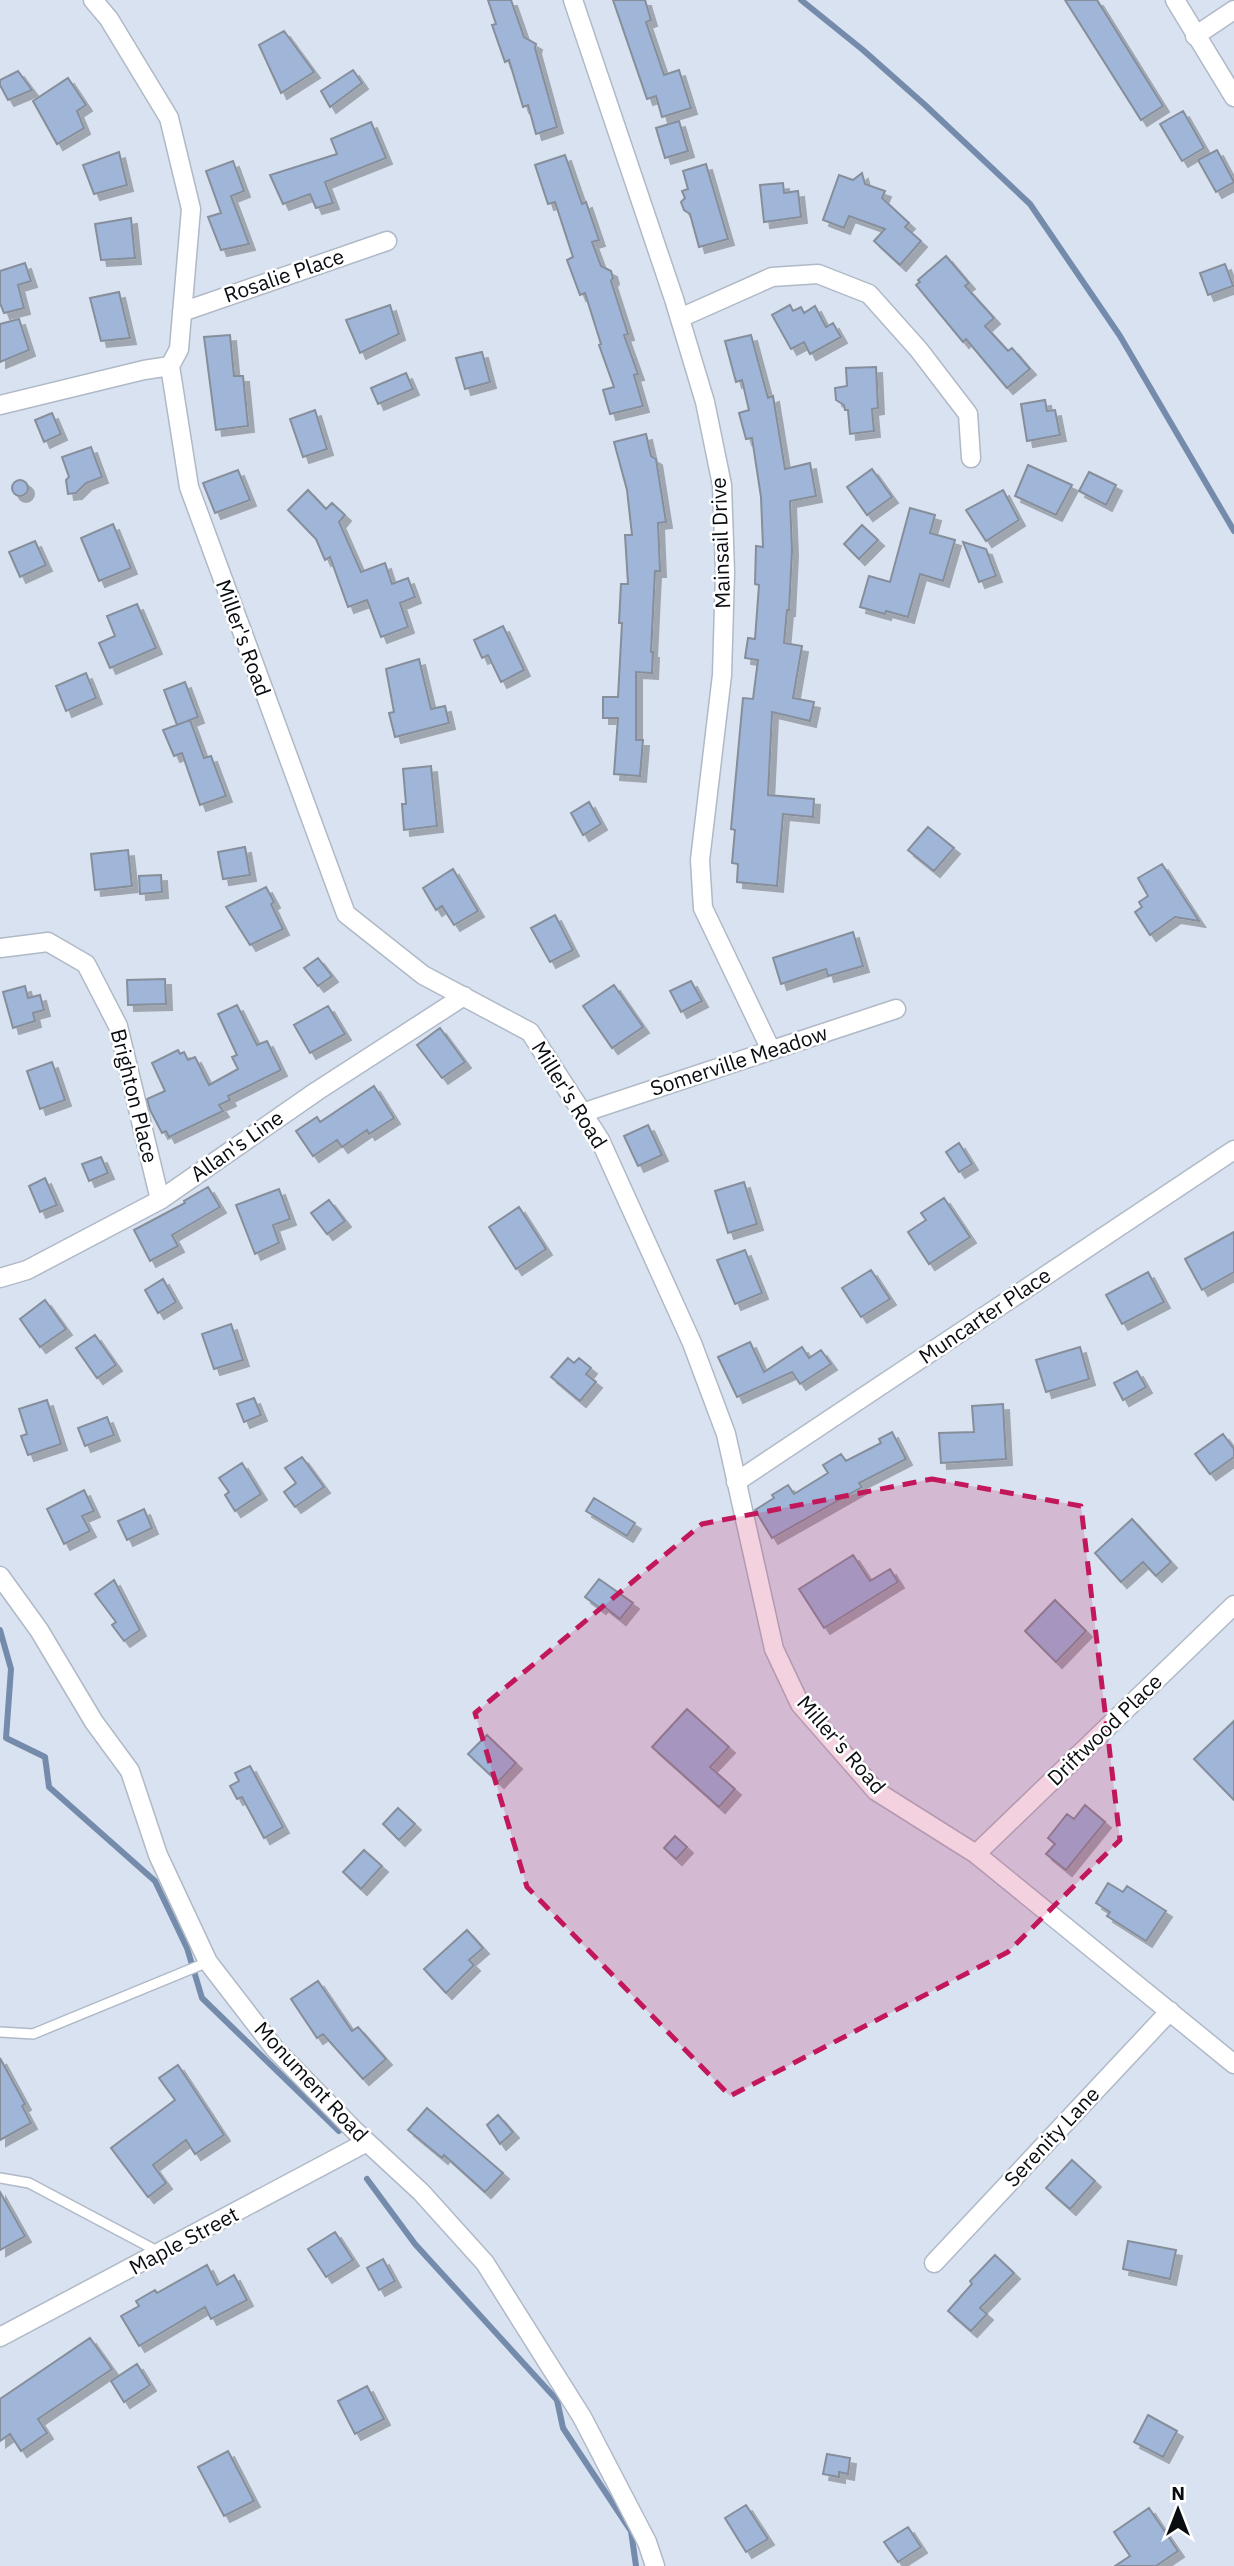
<svg xmlns="http://www.w3.org/2000/svg" width="1234" height="2566" font-family="'IBM Plex Sans',sans-serif">
	<style>
		.lines { fill: none; stroke-linecap: round; stroke-linejoin: round }
		.stream { stroke: #758bac; stroke-width: 6 }
		.building { fill: #9fb6d9; stroke: #868e9b; stroke-width: 2; filter: url(#shadow) }
		.lane-casing { stroke: #b0b9c7; stroke-width: 12 }
		.street-casing { stroke: #b0b9c7; stroke-width: 21 }
		.lane { stroke: #fff; stroke-width: 9 }
		.street { stroke: #fff; stroke-width: 18 }
		.marked { fill: #c2185b; fill-opacity: 0.2; stroke: #c2185b; stroke-width: 5; stroke-dasharray: 14 9; stroke-linejoin: round }
		.labels { text-anchor: middle; stroke-width: 5; stroke-linejoin: round; paint-order: stroke }
		.street-label { font-size: 21px; fill: #090c10; stroke: #fff }
	</style>
	<defs>
		<filter id="shadow"><feDropShadow dx="6" dy="6" stdDeviation="0" flood-color="#0004"/></filter>
	</defs>
	<rect width="100%" height="100%" fill="#d9e2f0"/>
	<g class="lines">
		<path class="stream" d="M801,0L863,50L925,105L1030,204L1120,336L1234,531
			M0,1630L11,1669L6,1738L45,1757L49,1787L155,1881L187,1948L202,1998L339,2131
			M367,2179L415,2244L557,2400L563,2428L631,2531L636,2566"/>
	</g>
	<path class="building" d="M488,0H511L524,37L536,44L535,48L557,127L536,134L528,105L523,107L509,60L505,62L492,25L496,24Z
		M613,0H645L651,20L646,22L664,75L679,70L691,108L662,117L656,96L647,99Z
		M1065,0H1097L1163,106L1141,120Z
		M284,31L314,72L281,93L259,45Z
		M353,70L362,83L330,107L321,91Z
		M18,71L32,90L8,100L0,85V80Z
		M68,78L86,105L77,111L84,128L57,144L33,101Z
		M1183,111L1204,148L1182,161L1160,124Z
		M679,121L688,151L665,158L656,128Z
		M371,122L386,158L325,182L333,203L316,208L310,194L283,204L270,175L337,154L331,139Z
		M1217,150L1234,182L1216,192L1198,160Z
		M119,152L127,185L94,194L83,165Z
		M565,155L582,204L586,202L599,240L592,242L601,266L611,271L613,278L611,281L628,334L624,335L638,374L634,375L643,406L610,414L603,390L614,387L599,345L601,344L585,293L580,295L567,260L573,257L555,202L548,204L535,165Z
		M233,161L244,191L231,196L249,244L221,250L208,217L221,213L206,171Z
		M706,164L728,239L699,247L690,214L684,210L681,202L685,198L682,191L688,189L683,171Z
		M862,173L865,184L885,191L882,198L909,223L905,227L921,241L900,265L874,241L885,229L849,216L844,228L823,220L839,175L853,180Z
		M783,183L784,193L798,191L801,217L764,222L760,185Z
		M131,218L135,258L101,260L95,224Z
		M946,256L969,283L965,286L994,318L985,326L1008,351L1012,348L1030,369L1007,388L966,339L963,342L916,285L920,282L918,280Z
		M25,263L31,281L18,285L24,308L4,313L0,303V271Z
		M1225,264L1233,286L1208,295L1200,273Z
		M119,292L130,338L101,341L90,298Z
		M390,305L399,334L360,353L346,320Z
		M790,305L793,311L801,307L804,313L815,306L826,327L833,323L841,337L810,354L804,342L791,349L772,315Z
		M19,319L29,350L0,362V324Z
		M230,335L234,376H243L248,426L216,430L204,337Z
		M751,335L768,398L773,396L785,469L810,463L816,496L790,501L792,550L789,610H787L784,643L802,646L793,698L814,702L810,721L772,712L768,795L814,799L813,817L783,814L777,886L737,882L738,864L732,863L735,830L731,829L743,698L753,699L758,660L745,658L748,638L755,639L759,585L755,584L756,546L763,547L761,497L752,438L746,439L739,413L749,410L742,380L736,382L725,341Z
		M482,352L490,382L465,389L456,358Z
		M876,367L878,408L872,409L874,431L850,434L848,410H845L844,405L836,400L835,388L847,386L846,368Z
		M406,373L413,389L378,404L371,388Z
		M1045,400L1047,411L1055,410L1060,435L1027,441L1021,404Z
		M315,410L327,449L303,457L290,419Z
		M52,413L61,434L44,442L35,420Z
		M646,434L651,456L656,459L666,522L658,523L660,571H655L651,652H653L652,673L636,672V740H643L640,776L614,774L618,718H603V697H618L622,623H619L621,584H628L625,535H632L627,490L614,442Z
		M91,447L102,477L86,483L76,493L68,494L66,480L69,477L62,457Z
		M1028,465L1072,485L1056,515L1015,496Z
		M872,469L892,497L867,515L847,487Z
		M238,470L250,500L215,513L203,483Z
		M1089,472L1116,485L1106,505L1079,491Z
		M12 488a8 8 0 1 1 16 0a8 8 0 1 1-16 0Z
		M308,490L326,509L332,503L345,515L339,522L361,572L385,563L392,584L408,578L415,597L400,603L408,627L381,637L367,600L348,607L330,557L325,560L316,539L288,510Z
		M1003,490L1019,520L986,541L966,510Z
		M910,508L935,515L930,533L955,540L943,581L920,574L908,617L886,611L885,614L860,607L869,576L890,582Z
		M113,524L131,568L99,581L81,538Z
		M862,525L878,540L859,559L844,544Z
		M35,541L46,565L20,577L9,552Z
		M963,542L986,549L996,576L979,582Z
		M137,604L156,648L110,668L99,643L115,636L107,616Z
		M503,626L524,670L501,682L488,655L482,658L474,640Z
		M419,659L431,709L445,706L449,723L395,737L389,713L394,712L386,669Z
		M86,673L96,698L66,711L56,686Z
		M185,682L198,717L177,725L164,690Z
		M190,720L204,758L211,756L226,796L200,805L182,753L174,756L163,730Z
		M431,766L437,826L404,830L402,804H406L403,769Z
		M589,802L601,824L583,835L571,813Z
		M928,827L954,848L934,871L908,850Z
		M245,847L250,875L223,879L218,852Z
		M128,850L132,886L95,890L91,854Z
		M1162,864L1199,921L1175,917L1150,935L1135,912L1142,907L1139,902L1148,896L1138,878Z
		M453,869L478,911L454,925L442,906L436,910L423,888Z
		M161,875L162,892L140,894L139,876Z
		M266,887L274,902L271,904L283,929L250,945L226,907Z
		M555,915L573,950L550,962L531,928Z
		M853,932L863,966L828,976L826,969L781,984L773,958Z
		M318,958L332,976L318,986L304,968Z
		M165,979L166,1004L128,1005L127,980Z
		M691,981L702,1001L681,1012L670,991Z
		M614,985L643,1027L612,1048L583,1006Z
		M25,986L28,998L40,995L44,1010L33,1013L35,1021L13,1028L3,992Z
		M237,1005L257,1045L267,1041L281,1070L228,1096L230,1100L219,1105L223,1111L169,1137L166,1131L162,1133L150,1110L147,1099L165,1091L152,1063L178,1050L180,1054L184,1052L188,1060L195,1057L209,1085L238,1069L232,1057L237,1055L218,1014Z
		M328,1006L345,1034L310,1053L294,1025Z
		M440,1028L465,1062L442,1078L417,1045Z
		M52,1062L65,1100L40,1109L27,1071Z
		M374,1086L394,1118L369,1134L367,1130L342,1147L337,1140L313,1156L296,1131L317,1117L320,1122Z
		M648,1125L662,1155L638,1166L624,1136Z
		M959,1143L972,1164L959,1172L946,1152Z
		M101,1157L108,1173L89,1181L82,1164Z
		M45,1178L57,1205L40,1212L29,1186Z
		M744,1182L757,1224L728,1233L715,1191Z
		M208,1187L220,1207L172,1235L178,1246L150,1261L134,1230L185,1203L184,1201Z
		M279,1189L290,1219L273,1225L279,1243L255,1254L236,1205Z
		M944,1198L970,1237L929,1264L908,1232L926,1220L921,1213Z
		M329,1200L345,1221L327,1234L311,1213Z
		M519,1207L546,1249L516,1269L489,1227Z
		M1234,1232V1272L1202,1290L1185,1259Z
		M745,1250L762,1293L735,1304L717,1260Z
		M871,1270L890,1299L861,1317L842,1288Z
		M1148,1272L1164,1302L1122,1324L1106,1295Z
		M163,1279L176,1302L158,1313L145,1290Z
		M45,1300L66,1329L40,1347L20,1319Z
		M231,1324L243,1360L214,1369L202,1334Z
		M95,1335L116,1365L97,1378L76,1348Z
		M750,1342L764,1372L802,1347L809,1358L821,1350L831,1364L800,1384L792,1372L737,1397L718,1357Z
		M1080,1347L1089,1379L1046,1392L1036,1360Z
		M568,1358L574,1363L579,1358L591,1368L586,1374L596,1382L580,1401L551,1377Z
		M1137,1371L1146,1387L1123,1400L1114,1383Z
		M254,1398L261,1415L244,1422L237,1404Z
		M47,1400L61,1444L28,1455L21,1436L27,1434L19,1409Z
		M1003,1404L1006,1459L941,1463L939,1433L974,1432L972,1406Z
		M107,1417L114,1435L85,1446L78,1428Z
		M892,1432L906,1459L859,1483L862,1487L772,1538L755,1510L774,1498L772,1495L788,1485L794,1494L828,1473L823,1465L841,1454L846,1461L881,1443L879,1439Z
		M1223,1434L1234,1449V1457L1210,1474L1195,1454Z
		M302,1457L324,1487L295,1507L284,1492L296,1483L285,1468Z
		M242,1463L261,1494L235,1511L225,1495L229,1492L219,1478Z
		M84,1490L94,1511L82,1516L90,1531L64,1544L47,1509Z
		M594,1498L635,1523L627,1536L586,1511Z
		M144,1509L152,1528L127,1540L118,1521Z
		M1132,1519L1171,1562L1156,1576L1143,1562L1121,1582L1095,1553Z
		M853,1555L870,1581L890,1569L898,1582L824,1628L799,1589Z
		M599,1579L633,1603L620,1619L602,1605L600,1608L585,1597Z
		M114,1580L140,1630L124,1641L112,1625L116,1622L95,1594Z
		M1055,1600L1086,1631L1056,1662L1025,1631Z
		M687,1709L729,1747L710,1767L735,1789L719,1807L652,1747Z
		M1234,1721V1800L1194,1759Z
		M487,1735L516,1763L498,1782L468,1754Z
		M250,1766L283,1827L264,1838L242,1797L237,1799L230,1786L239,1781L235,1773Z
		M1085,1805L1105,1822L1066,1870L1046,1854L1055,1844L1048,1838L1067,1814L1074,1819Z
		M398,1808L415,1824L399,1840L383,1824Z
		M675,1836L687,1847L676,1859L664,1848Z
		M364,1850L382,1866L361,1889L343,1872Z
		M1108,1883L1123,1892L1127,1886L1166,1911L1146,1941L1107,1916L1110,1912L1096,1903Z
		M467,1930L483,1948L469,1960L474,1965L446,1993L424,1969Z
		M318,1981L352,2031L358,2027L386,2059L363,2079L323,2034L317,2038L291,1999Z
		M0,2058L25,2104L22,2106L31,2123L0,2140Z
		M178,2065L224,2135L195,2154L186,2140L153,2165L166,2183L148,2197L111,2148L175,2100L159,2078Z
		M427,2108L503,2173L485,2192L444,2155L442,2158L408,2130Z
		M498,2115L513,2132L500,2144L487,2125Z
		M1072,2160L1095,2181L1070,2209L1046,2188Z
		M0,2192L25,2236L0,2250Z
		M335,2232L353,2260L326,2277L308,2249Z
		M1128,2241L1176,2250L1170,2279L1123,2269Z
		M995,2255L1014,2273L980,2308L987,2314L971,2331L948,2311L972,2284L970,2281Z
		M383,2259L395,2281L379,2290L367,2268Z
		M207,2265L217,2285L234,2275L247,2300L211,2319L205,2307L139,2346L121,2316L139,2306L136,2301L155,2290L157,2293Z
		M90,2338L112,2369L38,2419L47,2433L21,2451L10,2434L0,2441V2399Z
		M137,2364L150,2385L124,2402L111,2381Z
		M367,2386L384,2419L355,2434L338,2401Z
		M1148,2415L1177,2431L1163,2457L1134,2442Z
		M228,2451L254,2501L224,2516L198,2467Z
		M827,2454L850,2458L848,2474L839,2472V2477L823,2474Z
		M746,2505L768,2539L746,2552L725,2518Z
		M1149,2508L1178,2551L1156,2566H1115L1130,2556L1114,2532Z
		M908,2527L921,2547L898,2562L884,2542Z"/>
	<g class="lines">
		<g class="lane-casing">
			<path id="lane" d="M0,2032L33,2034L208,1962
				M0,2178L29,2183L159,2252"/>
		</g>
		<g class="street-casing">
			<path id="street" d="M93,0L109,19L169,118L191,209L179,349L170,366L189,487L346,914L423,975L530,1032L600,1140L692,1343L726,1434L774,1649L800,1704L876,1791L976,1854L1234,2064
				M573,0L674,299L705,402L722,485L725,572L722,675L700,860L703,908L771,1050
				M1175,0L1234,97
				M1195,36L1234,10
				M182,312L387,241
				M680,318L772,277L818,274L869,294L919,350L968,414L971,458
				M0,405L144,370L170,366
				M0,948L48,942L86,964L118,1026L160,1200
				M582,1113L896,1009
				M0,1278L27,1270L160,1200L317,1091L464,996
				M736,1482L1234,1150
				M0,1576L39,1630L94,1722L130,1771L158,1855L208,1962L275,2049L354,2130L421,2192L485,2263L582,2417L647,2542L655,2566
				M976,1854L1234,1605
				M934,2263L1170,2011
				M0,2337L367,2142"/>
		</g>
		<use href="#lane" class="lane"/>
		<use href="#street" class="street"/>
	</g>
	<path class="marked" d="M932,1479L1081,1506L1120,1840L1008,1952L730,2096L527,1887L475,1713L702,1524Z"/>
	<g class="labels">
		<g class="street-label">
			<text transform="translate(284 276) rotate(-19)" y="7">Rosalie Place</text>
			<text transform="translate(721 543) rotate(-92)" y="7">Mainsail Drive</text>
			<text transform="translate(243 638) rotate(70)" y="7">Miller's Road</text>
			<text transform="translate(739 1061) rotate(-18)" y="7">Somerville Meadow</text>
			<text transform="translate(569 1095) rotate(58)" y="7">Miller's Road</text>
			<text transform="translate(134 1096) rotate(76)" y="7">Brighton Place</text>
			<text transform="translate(237 1146) rotate(-35)" y="7">Allan's Line</text>
			<text transform="translate(985 1316) rotate(-34)" y="7">Muncarter Place</text>
			<text transform="translate(1105 1730) rotate(-44)" y="7">Driftwood Place</text>
			<text transform="translate(841 1745) rotate(49)" y="7">Miller's Road</text>
			<text transform="translate(311 2082) rotate(47)" y="7">Monument Road</text>
			<text transform="translate(1052 2137) rotate(-47)" y="7">Serenity Lane</text>
			<text transform="translate(184 2241) rotate(-28)" y="7">Maple Street</text>
		</g>
	</g>
	<g transform="translate(1178 2510)" stroke="#ffffff" stroke-width="5" paint-order="stroke">
	<path d="M0-5L12 26L0 18L-12 26Z" fill="#090c10"/>
	<text y="-10" font-size="19" font-weight="bold" text-anchor="middle" fill="#090c10">N</text>
	</g>
</svg>
